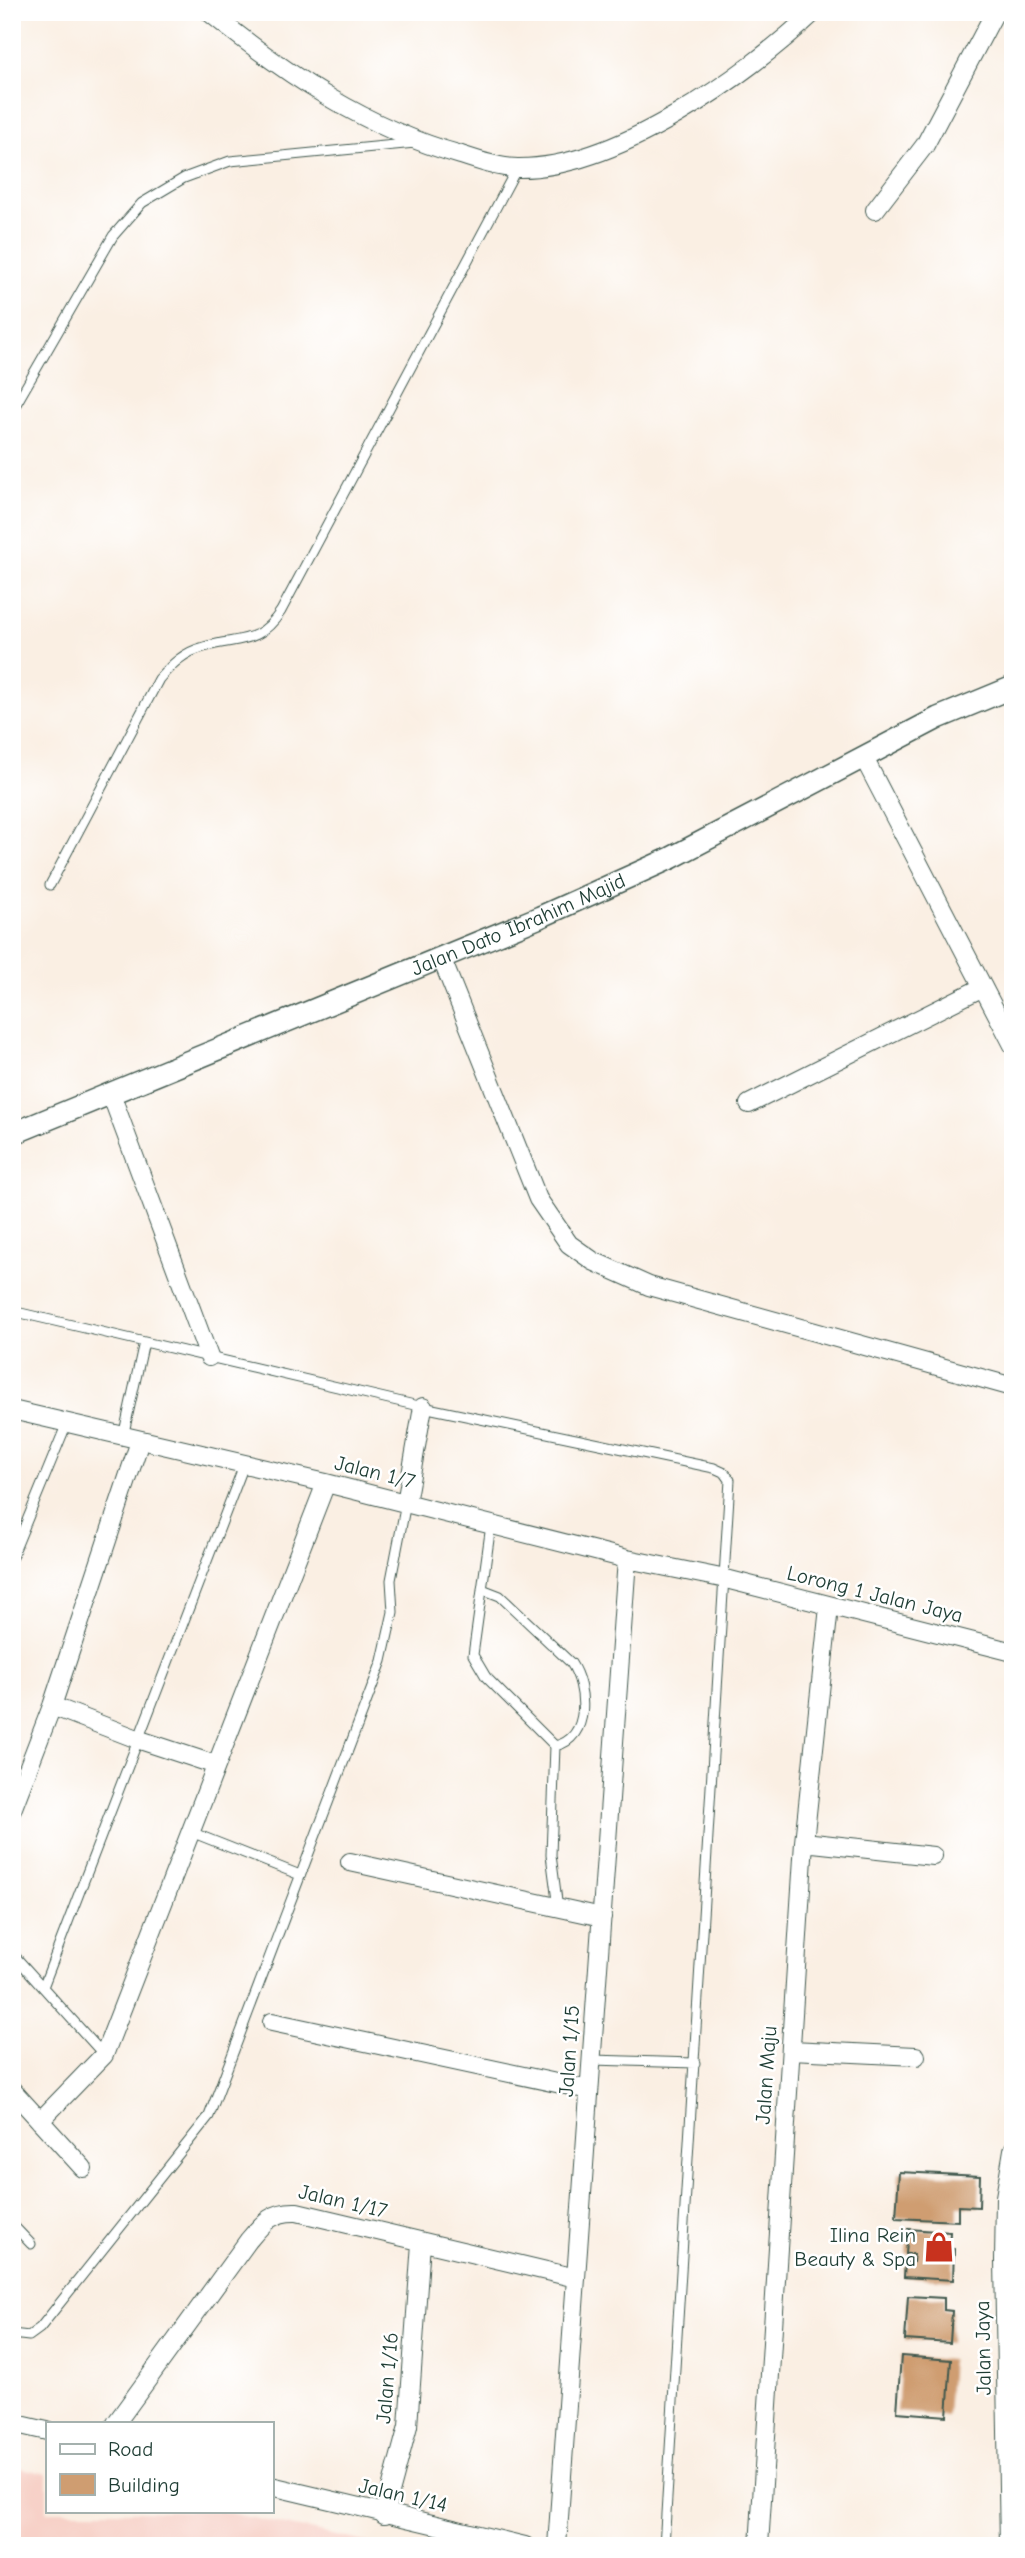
<svg xmlns="http://www.w3.org/2000/svg" width="1025" height="2558" font-family="'Comic Neue',sans-serif">
	<style>
		.built { fill: #f7d1c8 }
		.building { fill: #cf9d71 }
		.lines { fill: none; stroke-linecap: round; stroke-linejoin: round }
		.service-casing { stroke: #40584e; stroke-width: 11 }
		.minor-casing { stroke: #40584e; stroke-width: 20 }
		.tertiary-casing { stroke: #40584e; stroke-width: 24 }
		.service { stroke: #fff; stroke-width: 9 }
		.minor { stroke: #fff; stroke-width: 18 }
		.tertiary { stroke: #fff; stroke-width: 21 }
		.labels { text-anchor: middle; stroke-width: 5; stroke-linejoin: round; paint-order: stroke }
		.street-label { font-size: 21px; fill: #1f3d34; stroke: #fff }
		.poi-label { font-size: 21px; fill: #1f3d34; stroke: #fff; text-anchor: end }
	</style>
	<rect width="100%" height="100%" fill="#fff"/>
	<filter id="ink" filterUnits="userSpaceOnUse"><feTurbulence type="fractalNoise" baseFrequency=".0143" numOctaves="2"/><feDisplacementMap in="SourceGraphic" scale="14" xChannelSelector="R" yChannelSelector="G"/><feConvolveMatrix kernelMatrix="1 2 1 2 8 2 1 2 1" color-interpolation-filters="sRGB"/></filter>
	<filter id="wash" filterUnits="userSpaceOnUse"><feTurbulence type="fractalNoise" baseFrequency=".00686" numOctaves="4" result="noise"/><feDisplacementMap in="SourceGraphic" scale="28" xChannelSelector="R" yChannelSelector="G"/><feGaussianBlur stdDeviation="1.57" result="paint"/><feColorMatrix in="noise" values="0 0 0 0 0 0 0 0 0 0 0 0 0 0 0 0 0 1.4 0 .05"/><feComposite in="paint" operator="in"/></filter>
	<g filter="url(#wash)">
		<rect width="100%" height="100%" fill="#faefe3"/>
		<path class="built" d="M12,2466L47,2474V2511H220L384,2546H12Z"/>
		<g id="blocks">
			<path class="building" d="M899,2172L980,2176L979,2207L958,2206V2221L896,2218Z
				M908,2229L950,2232L949,2248L954,2249L953,2280L904,2277L905,2262H913L914,2254H906Z
				M908,2296L944,2298V2310L952,2311L950,2343L905,2340Z
				M901,2356L951,2360L947,2416L897,2412Z"/>
		</g>
	</g>
	<g filter="url(#ink)">
		<use href="#blocks" fill-opacity="0" stroke="#40584e" stroke-width="2"/>
		<g class="lines">
			<g class="service-casing">
				<path id="service" d="M12,411L113,236L142,203L184,178L230,161L415,143
					M50,885L159,679C172,664 184,652 204,647C239,637 259,645 281,611L517,168
					M12,1311L423,1407L714,1468L725,1473L730,1480L664,2546
					M123,1437L144,1342
					M491,1525L473,1655L486,1677L555,1746L551,1855L558,1908
					M12,1557L67,1423
					M482,1589L500,1596L571,1663C587,1687 591,1738 555,1746
					M191,1832L300,1875
					M12,1953L104,2055
					M43,1987L244,1465
					M592,2060L695,2063
					M12,2224L31,2244
					M12,2334L29,2336L40,2328L209,2116L382,1661L393,1612L391,1580L406,1503"/>
			</g>
			<g class="minor-casing">
				<path id="minor" d="M209,12C287,75 365,128 461,155C479,161 500,168 518,168C615,169 745,77 814,12
					M875,210L925,145L995,12
					M864,758L1013,1045
					M441,957L538,1199L569,1244L593,1261L649,1286L1013,1387
					M111,1094L209,1357
					M749,1104L983,987
					M12,1410L326,1483L627,1559L726,1579L1013,1652
					M406,1503L423,1407
					M52,1706L140,1740L216,1765
					M12,1810L52,1706L140,1441
					M804,1842L933,1856
					M350,1862L602,1917
					M272,2022L589,2090
					M791,2050L916,2056
					M12,2090L83,2168
					M40,2121L104,2055L326,1483
					M12,2423L47,2431
					M116,2423L248,2241C263,2223 272,2211 297,2212L576,2278
					M271,2486L525,2546
					M384,2515L408,2426L421,2243
					M557,2546L627,1559
					M759,2546L804,1842L829,1607
					M1009,2546L1004,2260L1005,2197L1013,2150"/>
			</g>
			<g class="tertiary-casing">
				<g id="tertiary">
					<path id="s1" d="M12,1134L540,917L671,858L938,718L1013,687"/>
				</g>
			</g>
			<use href="#service" class="service"/>
			<use href="#minor" class="minor"/>
			<use href="#tertiary" class="tertiary"/>
		</g>
	</g>
	<defs>
		<g id="shop-bare" transform="scale(2.415)"><path d="M-5-2.5h2.3a2.7 3.5 0 0 1 5.4 0H5L5.5 6h-11ZM-1.5-2.5h3a1.5 2.3 0 0 0-3 0Z" fill="#c8321e" stroke="#fff" stroke-width="2.5" paint-order="stroke"/></g>
	</defs>
	<g fill-rule="evenodd">
		<use href="#shop-bare" x="939" y="2247"/>
	</g>
	<g class="labels">
		<g class="street-label">
			<text dy="7" stroke="none"><textPath href="#s1" startOffset="548">Jalan Dato Ibrahim Majid</textPath></text>
			<text transform="translate(375 1472) rotate(14)" y="7">Jalan 1/7</text>
			<text transform="translate(875 1594) rotate(14)" y="7">Lorong 1 Jalan Jaya</text>
			<text transform="translate(569 2051) rotate(-86)" y="7">Jalan 1/15</text>
			<text transform="translate(766 2075) rotate(-86)" y="7">Jalan Maju</text>
			<text transform="translate(343 2201) rotate(13)" y="7">Jalan 1/17</text>
			<text transform="translate(983 2348) rotate(-91)" y="7">Jalan Jaya</text>
			<text transform="translate(387 2378) rotate(-85)" y="7">Jalan 1/16</text>
			<text transform="translate(403 2495) rotate(13)" y="7">Jalan 1/14</text>
		</g>
		<g class="poi-label">
			<text x="916" y="2242">Ilina Rein<tspan x="916" dy="24">Beauty &amp; Spa</tspan></text>
		</g>
	</g>
	<rect width="1025" height="2558" fill="none" stroke="#fff" stroke-width="42"/>
	<rect x="46" y="2422" width="228" height="91" fill="#ffffff" stroke="#a5b1ae" stroke-width="2"/>
	<rect x="60" y="2444" width="35" height="10" fill="#ffffff" stroke="#a5b1ae" stroke-width="2"/>
	<text x="108" y="2456" font-size="21" fill="#1f3d34">Road</text>
	<rect x="60" y="2474" width="35" height="21" fill="#cf9d71" stroke="#a5b1ae" stroke-width="2"/>
	<text x="108" y="2492" font-size="21" fill="#1f3d34">Building</text>
</svg>
